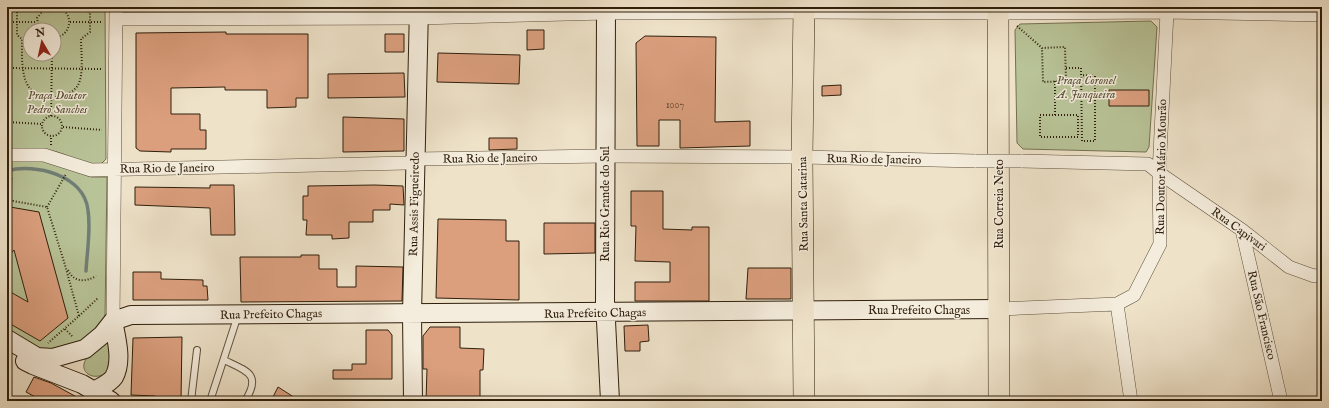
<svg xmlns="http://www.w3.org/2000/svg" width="1329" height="408" font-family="'IM FELL English',serif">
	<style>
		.green { fill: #b8c397; stroke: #747152; fill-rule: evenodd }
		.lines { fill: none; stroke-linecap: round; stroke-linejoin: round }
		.stream { stroke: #707e76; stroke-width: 3.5 }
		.building { fill: #db9f7e; stroke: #2f1f0c }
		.lane-casing { stroke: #5f503b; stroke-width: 8 }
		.street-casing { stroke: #5f503b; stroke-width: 14 }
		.secondary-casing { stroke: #2f1f0c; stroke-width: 20 }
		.primary-casing { stroke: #2f1f0c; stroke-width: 22 }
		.path { stroke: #2f1f0c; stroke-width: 2; stroke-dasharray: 1 2; stroke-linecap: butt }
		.lane { stroke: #f4ecdc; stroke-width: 6 }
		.street { stroke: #f4ecdc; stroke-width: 13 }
		.secondary { stroke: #f4ecdc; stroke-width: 18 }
		.primary { stroke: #eee2c9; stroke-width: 21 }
		.street-bridge-casing { stroke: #5f503b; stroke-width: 14; stroke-linecap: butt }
		.street-bridge { stroke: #f4ecdc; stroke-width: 13 }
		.labels { text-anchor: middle; stroke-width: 3; stroke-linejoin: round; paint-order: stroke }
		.number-label { font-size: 10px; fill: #5a3f28 }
		.park-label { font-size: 12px; font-style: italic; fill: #585036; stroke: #f4ecdc }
		.street-label { font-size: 12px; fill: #2f1f0c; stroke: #f4ecdc }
	</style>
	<rect width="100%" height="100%" fill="#eee2c9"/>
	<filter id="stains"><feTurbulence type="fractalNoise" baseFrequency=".005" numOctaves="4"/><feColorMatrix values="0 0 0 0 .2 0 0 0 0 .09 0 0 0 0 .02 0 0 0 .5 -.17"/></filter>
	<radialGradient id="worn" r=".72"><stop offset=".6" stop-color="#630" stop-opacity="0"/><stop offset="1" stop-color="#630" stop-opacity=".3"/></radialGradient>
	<path class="green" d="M7,7H105L106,159L99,166C81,165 74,157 57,152C40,147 25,149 7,149ZM30,30H54V54H30Z
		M1151,21L1157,27L1149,147L1146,152L1023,149L1017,143L1015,30L1020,24Z
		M41,159L91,177H107L105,317C92,337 75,345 53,354L7,334V161Z
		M110,336L112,362L106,374C100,376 94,378 88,374C73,362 102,343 110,336Z"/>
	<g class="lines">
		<path class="stream" d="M7,171C35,163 84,175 88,210C91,230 87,252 86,271"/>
	</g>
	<path class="building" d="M527,30H544V49L527,50Z
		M226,32V34H308V98H296V107L267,108V90H225V87L171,88V114H200V130H206V149H171V152L140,151L136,148V33Z
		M385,34H404V52H385Z
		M645,36L716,37L715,122L750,121V146L680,148V120H659V146H637L636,43Z
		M438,53L520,55L519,84L437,82Z
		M404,73L405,97L328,98V74Z
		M841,85V95L822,96V86Z
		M1109,90H1149V106H1109Z
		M343,117L404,119V151L343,152Z
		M489,138H517V149L489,150Z
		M210,185H234L235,235H211L210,208L135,205V187L210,188Z
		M375,185L403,186L404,205L390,204V210H373V222H349V238L332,239V235H306L307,220H303V196H308V186Z
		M631,191H663V229L692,230V227H709V301H635V282H670V262L635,261L636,226H631Z
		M10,207L39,212L68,318L40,341L7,322V290L28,302L14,250L7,258V210Z
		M438,219L506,220V241H519V300L436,298Z
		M544,223H595V253L544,254Z
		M301,255H319V269H337V287H356V266L403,267L402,301L241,302L240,257H301Z
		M748,268H791V299H746Z
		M133,272H161V279L203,280V286H207L208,300H133Z
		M648,325L649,341L640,342V351H625L624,326Z
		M430,327H460V348L484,349L483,370H480V401H426L427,369H423V336Z
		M366,330H388L392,335V379H333V370H352V364H366Z
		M182,337L181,401H156L155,396L131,395L133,338Z
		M34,377L51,383L84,401H43L26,392Z
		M278,387L300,401H271Z"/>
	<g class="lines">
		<g class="lane-casing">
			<path id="lane" d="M224,360C247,371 262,374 245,401
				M191,401L197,350
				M210,401L238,315"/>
		</g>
		<g class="street-casing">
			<path id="street" d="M116,19L419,18L606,13L804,12L998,13L1167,12L1322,15
				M7,155H44L91,170L407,163L415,159L604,156L802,157L976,161
				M1021,161L1148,164L1159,173L1242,230L1289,267L1314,276L1322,275
				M1242,230L1281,401
				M1117,304L1131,401
				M1000,309L1117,304L1134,295L1160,244L1159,173L1167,12
				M113,321L116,7"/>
		</g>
		<g class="secondary-casing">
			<path id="secondary" d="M606,7L605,301L610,401
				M7,339L37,357L53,358L85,349L102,335L113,321L131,315L1000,309
				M25,361L33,365L82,384L111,401
				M94,391C101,387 110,383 114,377C123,361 116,337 113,321
				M413,401L412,314L419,7"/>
		</g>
		<g class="primary-casing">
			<path id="primary" d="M998,7L999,401
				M804,401L802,157L804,7"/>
		</g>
		<path class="path" d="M23,7L17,10V35L22,39C22,66 19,101 57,97C65,96 74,92 78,85C84,75 81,50 81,39L90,32V13L83,7
			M7,22H36
			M70,22H101
			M1017,26L1042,48L1065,47L1066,81L1043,82L1042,48
			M39,30L37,18L46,7
			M54,38C71,36 75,15 59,7
			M7,68L102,69
			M1066,68H1081L1082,141H1095V76L1081,75
			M1055,81V115
			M1040,115H1078V137H1040Z
			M42 126a10 10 0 1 1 20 0a10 10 0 1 1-20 0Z
			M51,116L52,54
			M7,122L42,124
			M63,127L102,130
			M51,145V136
			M7,199L12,178
			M47,207L66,174
			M7,208L13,201L47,207L65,265L79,316L48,343
			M68,270C74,283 86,282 96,276
			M79,316L98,298
			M65,329L73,337"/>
		<use href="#lane" class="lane"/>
		<use href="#street" class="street"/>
		<use href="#secondary" class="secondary"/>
		<use href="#primary" class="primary"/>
		<g class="street-bridge-casing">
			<path id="street-bridge" d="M976,161H1021"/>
		</g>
		<use href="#street-bridge" class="street-bridge"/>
	</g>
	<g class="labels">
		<g class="number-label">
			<text x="675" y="108">1007</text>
		</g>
		<g class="park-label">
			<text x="1086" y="84">Praça Coronel<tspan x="1086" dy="14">A. Junqueira</tspan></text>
			<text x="57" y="99">Praça Doutor<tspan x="57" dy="14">Pedro Sanches</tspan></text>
		</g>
		<g class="street-label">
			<text transform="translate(490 158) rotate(-1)" y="4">Rua Rio de Janeiro</text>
			<text transform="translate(874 159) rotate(1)" y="4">Rua Rio de Janeiro</text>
			<text transform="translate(1161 167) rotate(-89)" y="4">Rua Doutor Mário Mourão</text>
			<text transform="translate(167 168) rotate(-1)" y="4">Rua Rio de Janeiro</text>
			<text transform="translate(414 204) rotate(-89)" y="4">Rua Assis Figueiredo</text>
			<text transform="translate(605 204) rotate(-90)" y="4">Rua Rio Grande do Sul</text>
			<text transform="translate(803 204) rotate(-91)" y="4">Rua Santa Catarina</text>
			<text transform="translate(999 204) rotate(-90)" y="4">Rua Correia Neto</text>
			<text transform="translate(1239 229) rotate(36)" y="4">Rua Capivari</text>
			<text x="919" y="314">Rua Prefeito Chagas</text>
			<text transform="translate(595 313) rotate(-1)" y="4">Rua Prefeito Chagas</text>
			<text transform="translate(271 314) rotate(-1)" y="4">Rua Prefeito Chagas</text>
			<text transform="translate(1262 315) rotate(77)" y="4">Rua São Francisco</text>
		</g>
	</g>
	<rect width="1329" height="408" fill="none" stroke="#eee2c9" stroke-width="24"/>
	<rect x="8" y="8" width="1313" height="392" fill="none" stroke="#2f1f0c" stroke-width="2"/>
	<rect x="12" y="12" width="1305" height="384" fill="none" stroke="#2f1f0c"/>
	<g transform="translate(42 42) rotate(351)"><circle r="19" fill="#f4ecdc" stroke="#a59a89"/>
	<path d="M0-3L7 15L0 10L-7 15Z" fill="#8f2418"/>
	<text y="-6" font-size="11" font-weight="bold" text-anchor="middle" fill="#2f1f0c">N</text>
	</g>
	<rect width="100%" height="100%" filter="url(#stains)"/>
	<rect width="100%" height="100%" fill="url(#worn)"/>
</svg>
